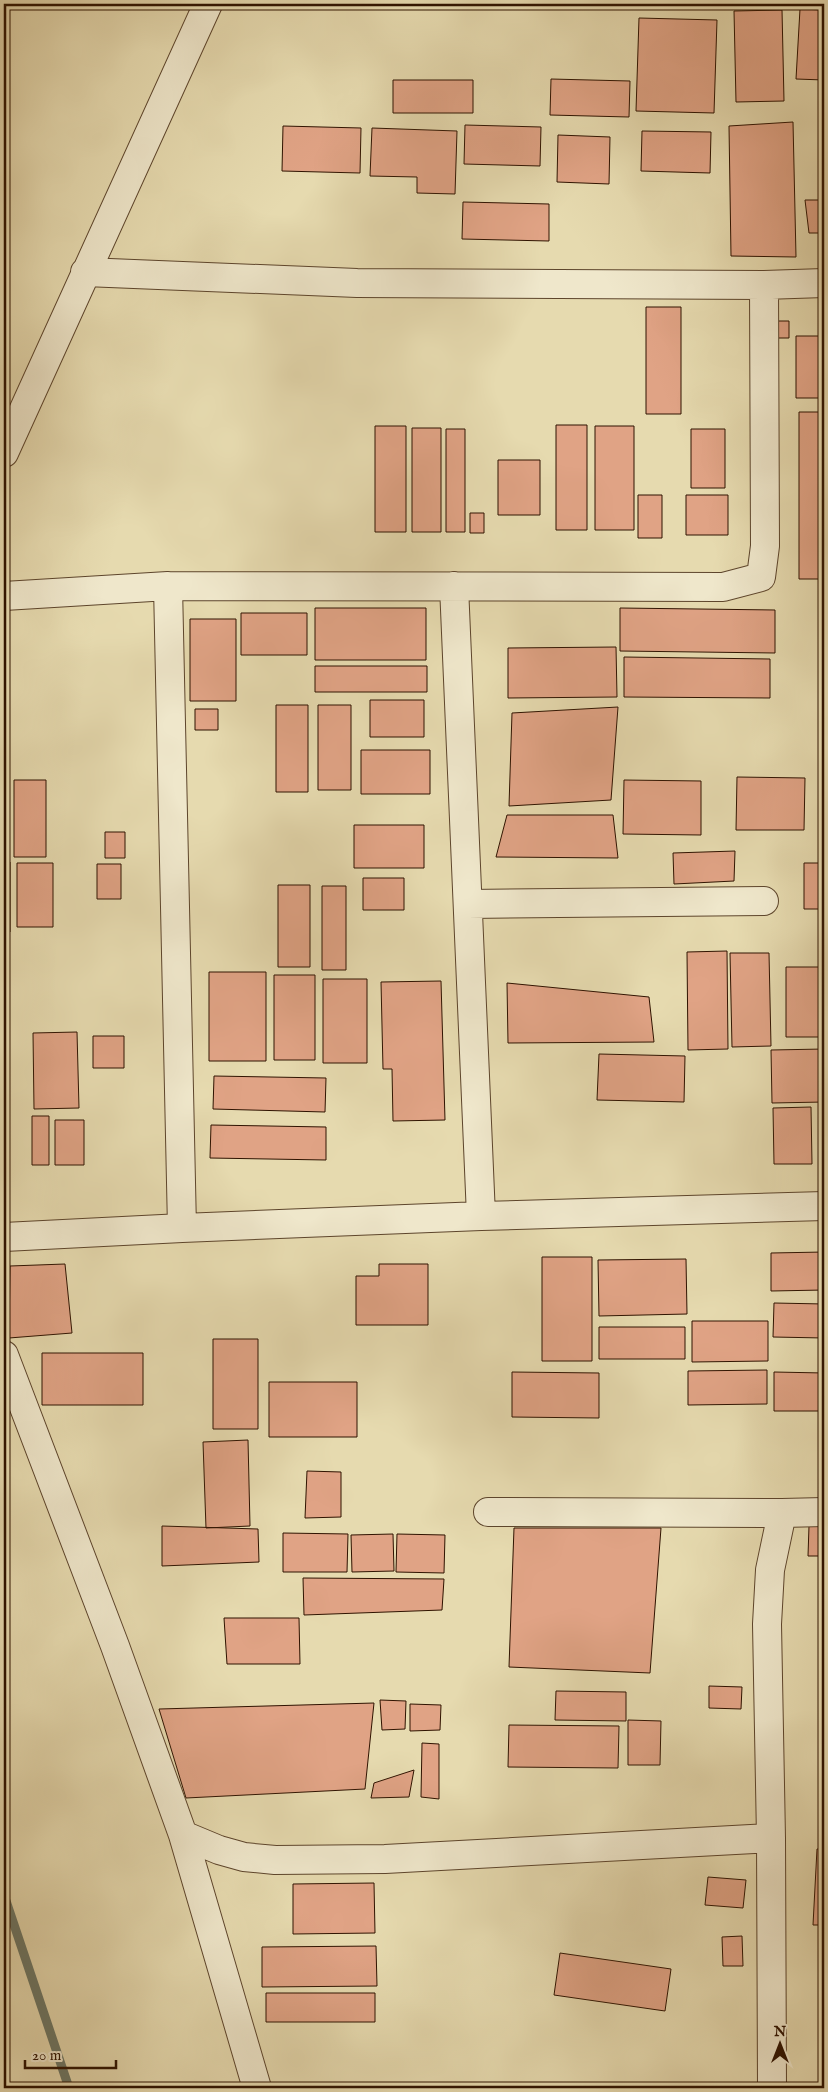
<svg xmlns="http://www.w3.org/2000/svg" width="828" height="2092" font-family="'IM FELL English',serif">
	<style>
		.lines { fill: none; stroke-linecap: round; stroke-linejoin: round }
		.stream { stroke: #6d7867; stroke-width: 9 }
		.building { fill: #e0a385; stroke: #2f1300 }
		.minor-casing { stroke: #5d452c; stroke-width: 30 }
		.minor { stroke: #efe7cb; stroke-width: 28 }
	</style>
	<rect width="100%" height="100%" fill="#e6daaf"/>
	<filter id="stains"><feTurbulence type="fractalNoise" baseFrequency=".004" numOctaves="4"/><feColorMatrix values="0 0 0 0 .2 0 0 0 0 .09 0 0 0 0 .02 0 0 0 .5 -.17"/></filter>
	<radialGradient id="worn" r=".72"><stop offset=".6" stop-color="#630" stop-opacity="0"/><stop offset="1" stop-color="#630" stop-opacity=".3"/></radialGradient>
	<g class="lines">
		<path class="stream" d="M4,1895L69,2088"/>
	</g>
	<path class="building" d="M800,9L824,10V80L796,79Z
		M782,10L784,101L736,102L734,11Z
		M639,18L717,20L714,113L636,111Z
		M551,79L630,81L629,117L550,115Z
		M393,80H473V113H393Z
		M793,122L796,257L731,256L729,126Z
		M465,125L541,127L540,166L464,164Z
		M283,126L361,128L360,173L282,171Z
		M372,128L457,131L455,194L417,193V177L370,176Z
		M642,131L711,132L710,173L641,171Z
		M558,135L610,137L609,184L557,182Z
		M805,200H824V233H809Z
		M463,202L549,204V241L462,239Z
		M646,307H681V414H646Z
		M770,321H789V338H770Z
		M796,336H824V398H796Z
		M799,412H824V579H799Z
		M556,425H587V530H556Z
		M375,426H406V532H375Z
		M595,426H634V530H595Z
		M412,428H441V532H412Z
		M446,429H465V532H446Z
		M691,429H725V488H691Z
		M498,460H540V515H498Z
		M638,495H662V538H638Z
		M686,495H728V535H686Z
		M470,513H484V533H470Z
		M315,608H426V660H315Z
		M620,608L775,610V653L620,651Z
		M241,613H307V655H241Z
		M190,619H236V701H190Z
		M616,647L617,697L508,698V648Z
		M624,657L770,659V698L624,697Z
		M315,666H427V692H315Z
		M370,700H424V737H370Z
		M276,705H308V792H276Z
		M318,705H351V790H318Z
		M618,707L611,800L509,806L512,713Z
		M195,709H218V730H195Z
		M361,750H430V794H361Z
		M737,777L805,778L804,830H736Z
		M14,780H46V857H14Z
		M624,780L701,781V835L623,834Z
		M507,815H613L618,858L496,857Z
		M354,825H424V868H354Z
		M105,832H125V858H105Z
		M735,851L734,881L674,884L673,853Z
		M4,862H10V932H4Z
		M17,863H53V927H17Z
		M804,863H824V909H804Z
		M97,864H121V899H97Z
		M363,878H404V910H363Z
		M278,885H310V967H278Z
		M322,886H346V970H322Z
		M727,951L728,1049L688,1050L687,952Z
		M730,953H769L771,1046L732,1047Z
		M786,967H824V1037H786Z
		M209,972H266V1061H209Z
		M274,975H315V1060H274Z
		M323,979H367V1063H323Z
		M441,981L445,1120L393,1121L392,1069H383L381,982Z
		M507,983L649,997L654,1042L508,1043Z
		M77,1032L79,1108L34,1109L33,1033Z
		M93,1036H124V1068H93Z
		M824,1049V1102L772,1103L771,1050Z
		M599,1054L685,1056L684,1102L597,1100Z
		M214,1076L326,1078L325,1112L213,1109Z
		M811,1107L812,1164H774L773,1108Z
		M32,1116H49V1165H32Z
		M55,1120H84V1165H55Z
		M211,1125L326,1127V1160L210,1158Z
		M824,1252V1290L771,1291V1253Z
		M542,1257H592V1361H542Z
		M686,1259L687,1314L599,1316L598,1260Z
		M65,1264L72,1333L9,1338L10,1266Z
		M379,1264H428V1325H356V1276H379Z
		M774,1303L824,1304V1338L773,1337Z
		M692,1321H768V1361L692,1362Z
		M599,1327H685V1359H599Z
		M213,1339H258V1429H213Z
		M42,1353H143V1405H42Z
		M767,1370V1404L688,1405V1371Z
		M512,1372L599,1373V1418L512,1417Z
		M774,1372L824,1373V1411H774Z
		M269,1382H357V1437H269Z
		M248,1440L250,1526L206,1528L203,1442Z
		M307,1471L341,1472V1517L305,1518Z
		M824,1525V1556H808L809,1526Z
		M162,1526L258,1529L259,1562L162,1566Z
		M514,1528H661L650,1673L509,1667Z
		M283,1533L348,1534L347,1572H283Z
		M393,1534L394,1571L352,1572L351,1535Z
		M397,1534L445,1535L444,1573L396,1572Z
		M303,1578L444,1579L442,1610L304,1615Z
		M822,1583H824V1644H822Z
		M224,1618H299L300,1664H227Z
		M823,1650H824V1807Z
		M709,1686L742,1687L741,1709L709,1708Z
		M556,1691L626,1692V1721L555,1720Z
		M380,1700L406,1701L405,1729L382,1730Z
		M374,1703L365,1789L186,1798L159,1709Z
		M410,1704L441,1705L440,1730L410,1731Z
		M628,1720L661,1721L660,1765H628Z
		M509,1725L619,1726L618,1768L508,1767Z
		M422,1743L439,1744V1799L421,1797Z
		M414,1770L409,1797L371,1798L374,1783Z
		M817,1849H824V1925H813Z
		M708,1877L746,1880L743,1908L705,1905Z
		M374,1883L375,1933L293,1934V1884Z
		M742,1936L743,1966H723L722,1937Z
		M376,1946L377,1986L262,1987V1947Z
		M560,1953L671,1969L665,2011L554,1995Z
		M266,1993H375V2022H266Z"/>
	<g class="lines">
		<g class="minor-casing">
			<path id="minor" d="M85,272L357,283L764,285L824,283
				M4,453L208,4
				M454,586L481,1216
				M4,596L168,586L723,587L761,577L765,546L764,285
				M468,904L764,901
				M182,1228L481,1216L824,1206
				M4,1237L182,1228L168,586
				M4,1355L115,1646L183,1835L257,2088
				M488,1512L782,1513
				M183,1835L219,1850L244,1857L275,1860L385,1859L771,1838
				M772,2088L771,1838L767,1624L770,1570L782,1513L824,1512"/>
		</g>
		<use href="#minor" class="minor"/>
	</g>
	<rect width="828" height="2092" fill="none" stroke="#e6daaf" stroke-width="20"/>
	<rect x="5" y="5" width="818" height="2082" fill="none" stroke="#2f1300" stroke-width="2.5"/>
	<rect x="10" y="10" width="808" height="2072" fill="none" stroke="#2f1300"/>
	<g transform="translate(780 2044)" stroke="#efe7cb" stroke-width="4" paint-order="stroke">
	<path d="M0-4L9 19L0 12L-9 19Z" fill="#2f1300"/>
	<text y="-8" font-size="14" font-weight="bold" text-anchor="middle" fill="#2f1300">N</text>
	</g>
	<path d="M25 2060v8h91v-8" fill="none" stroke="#2f1300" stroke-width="2.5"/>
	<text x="32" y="2060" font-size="15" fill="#2f1300" stroke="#efe7cb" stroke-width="4" paint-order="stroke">20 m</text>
	<rect width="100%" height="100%" filter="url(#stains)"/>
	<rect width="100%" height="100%" fill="url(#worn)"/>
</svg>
